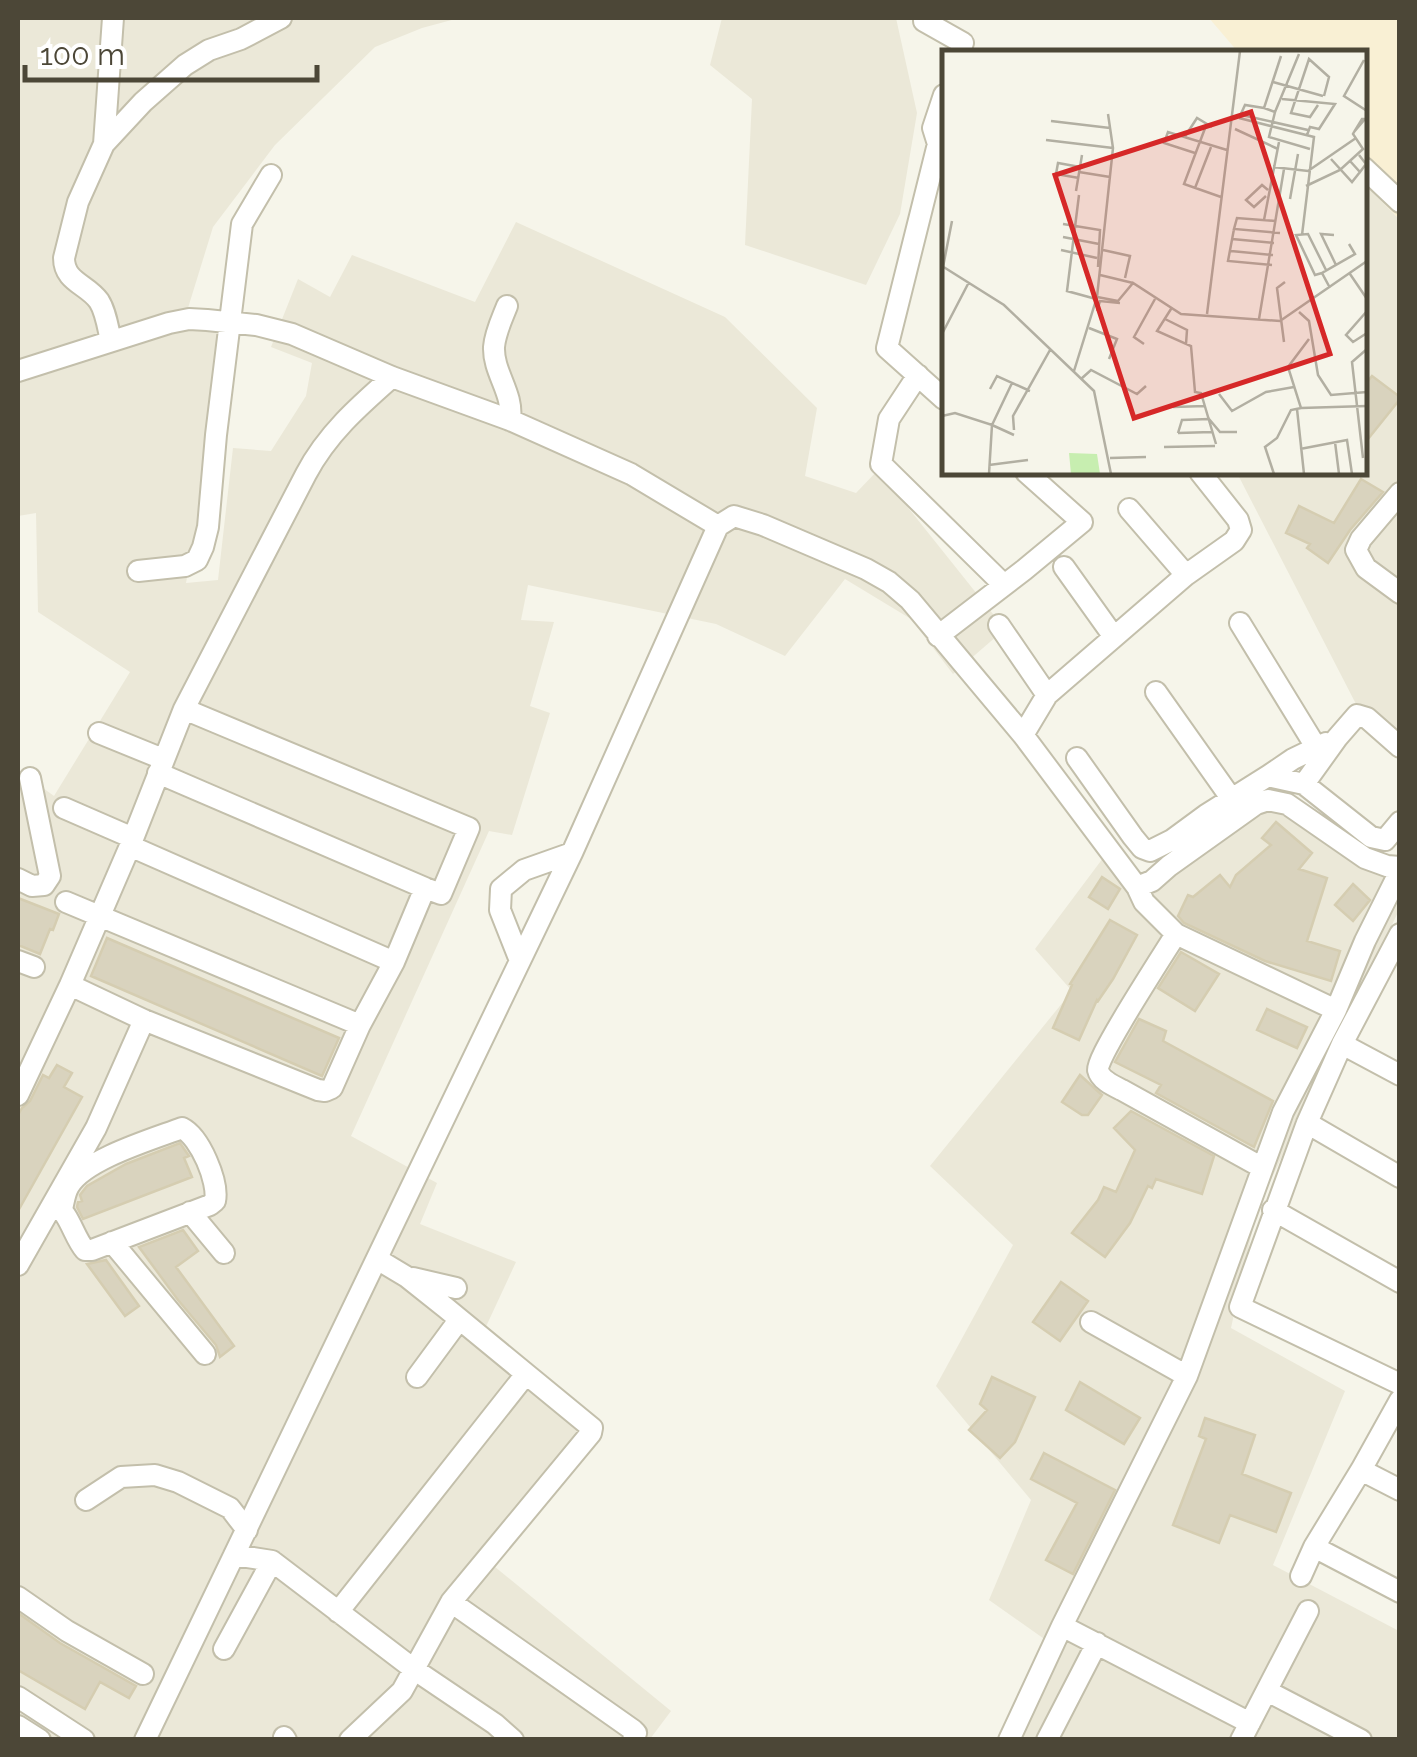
<svg xmlns="http://www.w3.org/2000/svg" width="1417" height="1757" font-family="Raleway,sans-serif">
	<style>
		.residential { fill: #ebe8d8 }
		.commercial { fill: #f9f0d4 }
		.building { fill: #d9d3be; stroke: #d5cdb1; stroke-width: 2.5 }
		.lines { fill: none; stroke-linecap: round; stroke-linejoin: round }
		.minor-casing { stroke: #c3bfab; stroke-width: 24 }
		.minor { stroke: #fff; stroke-width: 20 }
		.inset-road { fill: none; stroke: #b2afa2; stroke-width: 2.5 }
		.view { fill: #d62828; fill-opacity: 0.15; stroke: #d62828; stroke-width: 5 }
		.inset-edge { fill: none; stroke: #4c4737; stroke-width: 5 }
	</style>
	<rect width="100%" height="100%" fill="#f6f5ea"/>
	<path class="residential" d="M18,18H459L422,28L375,47L275,145L213,227L188,308L226,316L204,487L186,583L218,580L233,448L271,451L306,396L312,363L271,347L298,279L330,297L352,255L475,302L516,222L725,317L817,408L805,476L856,493L878,470L1005,629L953,674L911,619L845,579L785,656L716,624L528,585L521,620L554,622L530,706L550,713L512,835L489,831L351,1136L437,1183L420,1224L516,1262L483,1333L599,1425L489,1562L671,1711L650,1739H18V770L54,796L130,672L38,612L36,513L18,516Z
		M722,18H896L917,113L900,214L866,285L745,245L752,99L710,65Z
		M1365,184L1399,219V742L1357,706L1237,473L1364,472Z
		M1268,786L1399,871V910L1257,1209L1231,1328L1345,1391L1273,1565L1399,1631V1739H1014L1057,1648L989,1600L1031,1500L936,1386L1013,1245L930,1166L1072,991L1035,949L1112,846L1139,882Z"/>
	<path class="commercial" d="M1209,18H1399V219L1365,184L1364,52H1238Z"/>
	<path class="building" d="M1372,376L1400,397V399L1364,444V386Z
		M1361,479L1383,492L1350,530L1328,563L1307,548L1310,544L1286,533L1299,506L1334,523Z
		M1276,822L1312,853L1299,869L1327,878L1307,941L1340,951L1331,981L1265,961L1184,923L1178,916L1188,895L1193,897L1220,875L1230,887L1236,875L1271,845L1262,838Z
		M1102,877L1120,889L1108,909L1089,897Z
		M1353,884L1370,900L1353,921L1335,905Z
		M18,898L59,914L53,930L50,929L40,954L18,945Z
		M1110,920L1137,935L1113,979L1098,1001L1097,1000L1079,1040L1053,1028L1072,985L1070,984Z
		M107,938L339,1038L322,1076L91,976Z
		M1181,952L1219,974L1195,1011L1158,988Z
		M1267,1009L1307,1027L1297,1048L1257,1030Z
		M1139,1019L1166,1031L1163,1041L1273,1101L1254,1147L1156,1093L1161,1085L1115,1062Z
		M57,1065L72,1073L64,1087L82,1097L18,1211V1115L22,1108L30,1101L43,1075L49,1078Z
		M1080,1075L1102,1095L1088,1115H1082L1062,1102Z
		M1131,1111L1214,1156L1202,1194L1156,1179L1152,1188L1148,1186L1130,1223L1105,1257L1072,1233L1098,1200L1104,1187L1116,1192L1135,1150L1114,1128Z
		M180,1143L189,1156L184,1158L192,1177L83,1219L77,1207L78,1202L82,1201L80,1195L87,1186L126,1164Z
		M183,1230L198,1251L176,1267L234,1346L220,1357L216,1345L178,1300L139,1247Z
		M106,1260L139,1306L125,1316L87,1264Z
		M1061,1282L1088,1301L1060,1341L1033,1322Z
		M992,1377L1035,1397L1015,1442L1000,1458L969,1430L987,1410L980,1404Z
		M1080,1382L1140,1418L1124,1444L1066,1410Z
		M1205,1418L1255,1435L1242,1474L1291,1493L1276,1532L1230,1515L1219,1543L1173,1525L1206,1439L1199,1436Z
		M1044,1453L1115,1490L1073,1574L1046,1560L1077,1503L1031,1479Z
		M18,1613L60,1643L136,1686L129,1698L100,1682L85,1709L18,1670Z"/>
	<g class="lines">
		<g class="minor-casing">
			<path id="minor" d="M924,18V21L963,43L959,52
				M944,95L933,128L938,144L887,348L944,399
				M104,144L113,18
				M1364,168L1400,202
				M507,306C502,319 495,333 494,347C493,373 514,393 510,420
				M111,341C108,328 106,312 99,301C87,284 64,282 64,258L78,202L104,144L143,102L185,65L209,50L241,39L281,18
				M18,371L169,323L189,319L207,320L256,325L292,334L392,377L510,420L631,474L718,526L734,516L763,525L866,569L889,582L910,600L1023,735L1137,887L1152,881L1169,866L1256,804L1268,800L1287,804L1365,858L1387,866L1400,867
				M918,375L889,419L881,464L1004,585
				M1400,493L1361,539L1356,550L1366,568L1400,593
				M1129,509L1186,575
				M1064,567L1114,637
				M138,571L185,566L197,560L203,547L208,527L216,435L242,224L271,175
				M1240,623L1316,747
				M999,625L1047,695
				M938,636L1024,570L1082,522L1026,472
				M1156,692L1231,798
				M184,709L469,828L441,894L425,888L394,962L360,1025
				M99,733L163,759
				M1023,735L1047,695L1186,575L1234,541L1241,530L1238,520L1200,472
				M1077,758L1133,837L1142,848L1150,851L1172,840L1206,815L1268,776L1304,784L1371,837L1385,840L1400,822
				M158,773L425,888
				M1268,776L1293,759L1326,743
				M1304,784L1337,738L1357,715L1367,718L1400,747
				M64,808L133,838
				M130,846L394,962
				M18,879L32,886L44,885L50,876L30,778
				M1137,887L1144,902L1176,934L1336,1010
				M66,902L360,1025L332,1088L325,1091L318,1090L144,1020L70,985
				M1176,934C1165,952 1095,1059 1098,1070C1100,1080 1114,1086 1122,1090L1261,1167
				M1400,934L1342,1044L1307,1123L1240,1307L1400,1384
				M519,958L500,910L501,889L524,870L572,853
				M18,961L34,967
				M1342,1044L1400,1075
				M18,1095L70,985L130,846L184,709L306,474C327,434 359,406 392,377
				M1307,1123L1400,1177
				M54,1204C70,1213 73,1236 85,1250H92L210,1205L215,1201C219,1182 200,1137 182,1128C153,1139 85,1159 69,1186C65,1192 64,1201 62,1209
				M1273,1210L1400,1282
				M190,1212L224,1253
				M112,1242L205,1354
				M18,1265L96,1128L144,1020
				M413,1278L456,1288
				M1091,1322L1187,1376
				M417,1377L459,1320
				M1361,1470L1400,1490
				M86,1500L121,1477L155,1475L178,1482L230,1508L247,1530
				M1314,1547L1400,1592
				M234,1555L272,1561L415,1670L495,1724L513,1740
				M1301,1576L1314,1547L1361,1470L1400,1400
				M18,1597L67,1631L143,1674
				M451,1602L633,1730L636,1733L633,1740
				M338,1612L526,1374
				M1062,1626L1250,1723
				M224,1649L272,1561
				M1267,1691L1361,1740
				M18,1697L84,1740
				M18,1726L40,1740
				M284,1737L286,1740
				M145,1740L572,853L718,526
				M350,1740L402,1691L451,1602L591,1433L592,1428L446,1308L407,1277L377,1259
				M1009,1740L1062,1626L1187,1376L1283,1112L1336,1010L1365,941L1400,871
				M1047,1740L1097,1643
				M1241,1740L1308,1611"/>
		</g>
		<use href="#minor" class="minor"/>
	</g>
	<g transform="translate(942 50)">
		<rect width="425" height="425" fill="#f6f5ea"/>
		<path d="M127,403L155,404L158,424H129Z" fill="#c7eeb0"/>
		<path class="inset-road" d="M339,6L322,58L333,62L327,87L368,99M422,10L402,46L425,61M331,32L381,46M340,49L393,54L377,79L368,77L365,85M376,55L368,67L349,63L367,9L387,27L382,46M333,62L357,4M300,65L366,80M298,66L303,55L322,58M297,68L372,87L360,185M109,71L168,78M265,73L242,134L279,147M293,79L336,99M242,88L255,68L270,77M104,90L171,98M253,103L222,93L226,82L285,100M389,109L410,132L418,122M408,111L418,122L424,114L417,105M331,117L366,121L414,88M137,122L168,127M137,128L114,124L116,113L138,117M364,136L398,120L421,99L411,84L412,82L420,69H423L412,82M253,138L269,97M134,141L140,105M137,145L125,241L154,249M324,146L312,157L304,150L320,135L326,140M348,149L356,104M322,170L337,92M333,171L295,168L292,179L338,183M121,174L158,180L156,217M292,179L286,211L330,215M392,185L379,184L394,215M121,187L157,194M290,189L332,193M119,200L155,208M161,200L188,206L183,228M289,201L331,205M0,216L62,255L152,341L169,424M1,217L10,171M380,223L373,225L354,185L366,184L384,220M408,224L425,249M158,225L191,233M388,238L380,223L413,204L407,194M155,247L171,98L166,64M229,259L215,281L249,296L253,342L259,343L274,394M155,261L158,251L178,253M425,261L404,285L411,292L425,283M357,262L367,271L376,325L389,345L425,342M265,264L298,1M223,269L245,280L244,294M317,269L342,119M147,278L175,289L167,309M0,284L27,232M342,292L335,238L343,232M202,294L192,287L213,249M132,321L155,247L176,251L191,233L239,264L338,271L425,211M139,329L149,320L195,344L204,336M48,339L55,326L88,341M277,344L290,361L324,342L352,337M231,357L263,356M359,358L425,356M355,359L362,424M0,366L13,363L50,375L70,333M72,380L71,366L108,300M236,383L240,370L267,369L278,382H295M236,383L270,382M393,392L397,424M222,397L273,396M358,399L405,390L410,424M168,408L204,407M421,408L410,312L425,299M47,415L86,410M47,424L50,375L72,385M332,424L323,397L335,388L349,360L359,358L346,317L367,289"/>
		<path class="view" d="M309,62L388,304L192,368L113,125Z"/>
		<rect width="425" height="425" class="inset-edge"/>
	</g>
	<rect width="1417" height="1757" fill="none" stroke="#4c4737" stroke-width="40"/>
	<path d="M25 65v15h292v-15" fill="none" stroke="#4c4737" stroke-width="5"/>
	<text x="40" y="65" font-size="30" fill="#4c4737" stroke="#ffffff" stroke-width="8" paint-order="stroke">100 m</text>
</svg>
